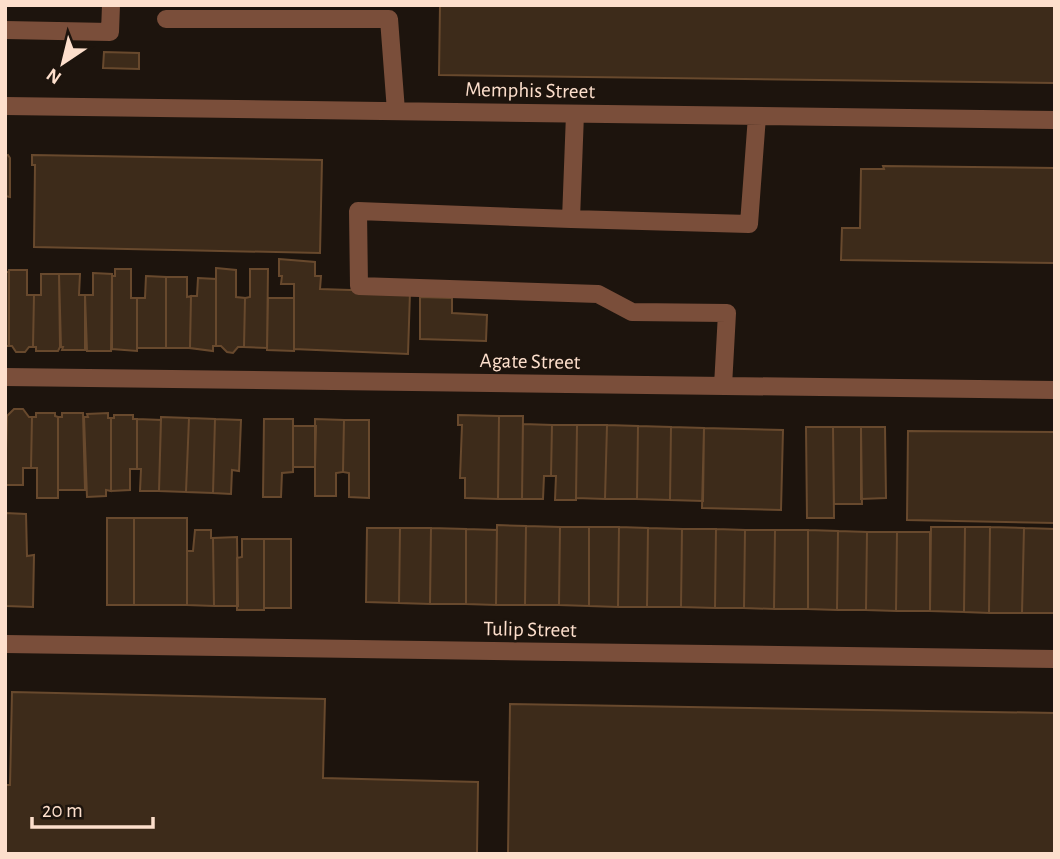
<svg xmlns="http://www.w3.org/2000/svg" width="1060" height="859" font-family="'Alegreya Sans',sans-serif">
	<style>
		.building { fill: #3d2b1a; stroke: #68492d; stroke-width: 2 }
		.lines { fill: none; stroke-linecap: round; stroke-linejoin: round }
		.minor { stroke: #7a4e3a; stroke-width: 18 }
		.labels { text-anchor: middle; stroke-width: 5; stroke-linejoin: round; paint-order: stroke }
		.street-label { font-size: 21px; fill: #fddfcc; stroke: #1d140d }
	</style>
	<rect width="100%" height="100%" fill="#1d140d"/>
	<path class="building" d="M440,5H1055V83L439,75Z
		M104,52L139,53V69L103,68Z
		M8,155L10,158V197L5,196V156Z
		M32,155L322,160L320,253L34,247L35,165H32Z
		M883,166L1055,168V263L841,260L842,228H860L861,169H884Z
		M279,259L315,262V276H321L320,289L410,292L408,354L294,349V284H281L282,276H279Z
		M5,268L6,272H9V346H5Z
		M216,268L236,270V297L245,298L244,347H238L233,353L227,352L221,346H216Z
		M115,269H131V298H137V351L112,349V276H115Z
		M250,269H268L267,348L244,347L245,298L250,297Z
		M9,270H27V295H34L33,347H29L25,352H16L12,346H9Z
		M93,273L112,274L111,351H87L85,295H93Z
		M41,274H59L60,347L58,351H36V347H33L34,295H41Z
		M59,274H80L79,295H85V350H62L63,347H61Z
		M146,276L166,277V348H137V298H145Z
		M166,277H187V297L191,296L190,348H166Z
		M198,278L216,279V346H213V351L190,348L191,296H197Z
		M420,297L452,298V313L487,315L486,341L420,339Z
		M268,298H294V351L267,350Z
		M14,409H23L29,417H32L31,468H23V485H5L7,416Z
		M36,413H55V416L58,417V498H37V468H31L32,417H36Z
		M62,413H83L85,490H58V417H62Z
		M108,413V418H111V491L106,490V496L87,497L84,417H88L87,414Z
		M114,415H133V419H137V469H130V490L111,491V418H114Z
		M458,415L499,416L498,499L465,498V478H460L462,425H458Z
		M499,416H523L522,499H498Z
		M161,417L189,418L186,492L159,491Z
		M189,418L215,419L213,493L186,492Z
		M137,419L161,420L159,491H140L141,469H137Z
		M215,419L241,420L239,471L232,470L231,494L213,493Z
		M264,419H293V472L282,473L281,497H263Z
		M315,419L344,420L343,472L336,473V496H315Z
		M344,420H369V498L349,497V473L343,472Z
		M523,424L552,425L551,476H544L543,499H522Z
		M552,425H577L576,500H555L556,476H551Z
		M577,425H607L605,499L576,498Z
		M607,425L638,426L637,499H605Z
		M293,426H316L315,467H293Z
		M638,426L671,427L670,500L637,499Z
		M671,427L704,428L703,501L670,500Z
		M806,427H833L834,518H807Z
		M833,427H861L862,504H834Z
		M861,427H885L886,498L861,499Z
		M704,428L783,430L781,510L702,508Z
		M908,431L1055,432V523L907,520Z
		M5,513L26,514L27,556L34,555L33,607L6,606L5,604Z
		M107,518H134V605H107Z
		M134,518H187V605H134Z
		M497,525L526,526L525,605H496Z
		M526,526L560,527L559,605H525Z
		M560,527H589V606L559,605Z
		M589,527H619L618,607L589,606Z
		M619,527L648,528L647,607H618Z
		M931,527H965L964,612L930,611Z
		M965,527H990L989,613L964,612Z
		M990,527L1024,528L1022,613H989Z
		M367,528H400L399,603L366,602Z
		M400,528H431L430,604L399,603Z
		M431,528L466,529V604H430Z
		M648,528L682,529L681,607H647Z
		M1024,528L1055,529L1054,613H1022Z
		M466,529L497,530L496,605L466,604Z
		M682,529H716L715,608L681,607Z
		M716,529L745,530L744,608H715Z
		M195,530H211V538H213L214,606L187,605V551H193Z
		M745,530H775L774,609L744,608Z
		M775,530H808V609H774Z
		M808,530L838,531L837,610L808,609Z
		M838,531L867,532L866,610H837Z
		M867,532H897L896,611L866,610Z
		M897,532H930V611H896Z
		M237,537L238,606H214L213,538Z
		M242,539H264V610H237V558L242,557Z
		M264,539H291V608H264Z
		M12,692L325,699L323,778L478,782L477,854H5V785H10Z
		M510,704L1055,713V854H508Z"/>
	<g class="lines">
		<path class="minor" d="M166,19H389L396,111
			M5,30L110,32L111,5
			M5,106L1055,120
			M575,114L571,219L358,211L359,286L598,294L632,312L727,313L723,386
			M571,219L749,224L757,116
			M5,377L1055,390
			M5,644L1055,659"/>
	</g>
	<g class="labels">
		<g class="street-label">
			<text transform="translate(530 90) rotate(1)" y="7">Memphis Street</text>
			<text transform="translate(530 361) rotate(1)" y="7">Agate Street</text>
			<text transform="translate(530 629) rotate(1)" y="7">Tulip Street</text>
		</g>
	</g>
	<rect width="1060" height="859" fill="none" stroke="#fddfcc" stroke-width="14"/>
	<g transform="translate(63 63) rotate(215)" stroke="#1d140d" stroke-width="5" paint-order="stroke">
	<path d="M0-5L12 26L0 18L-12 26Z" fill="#fddfcc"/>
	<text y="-10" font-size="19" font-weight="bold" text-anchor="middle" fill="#fddfcc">N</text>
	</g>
	<path d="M32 817v10h121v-10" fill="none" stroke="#fddfcc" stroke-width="3.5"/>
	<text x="42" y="817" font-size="21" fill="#fddfcc" stroke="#1d140d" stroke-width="5" paint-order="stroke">20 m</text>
</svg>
